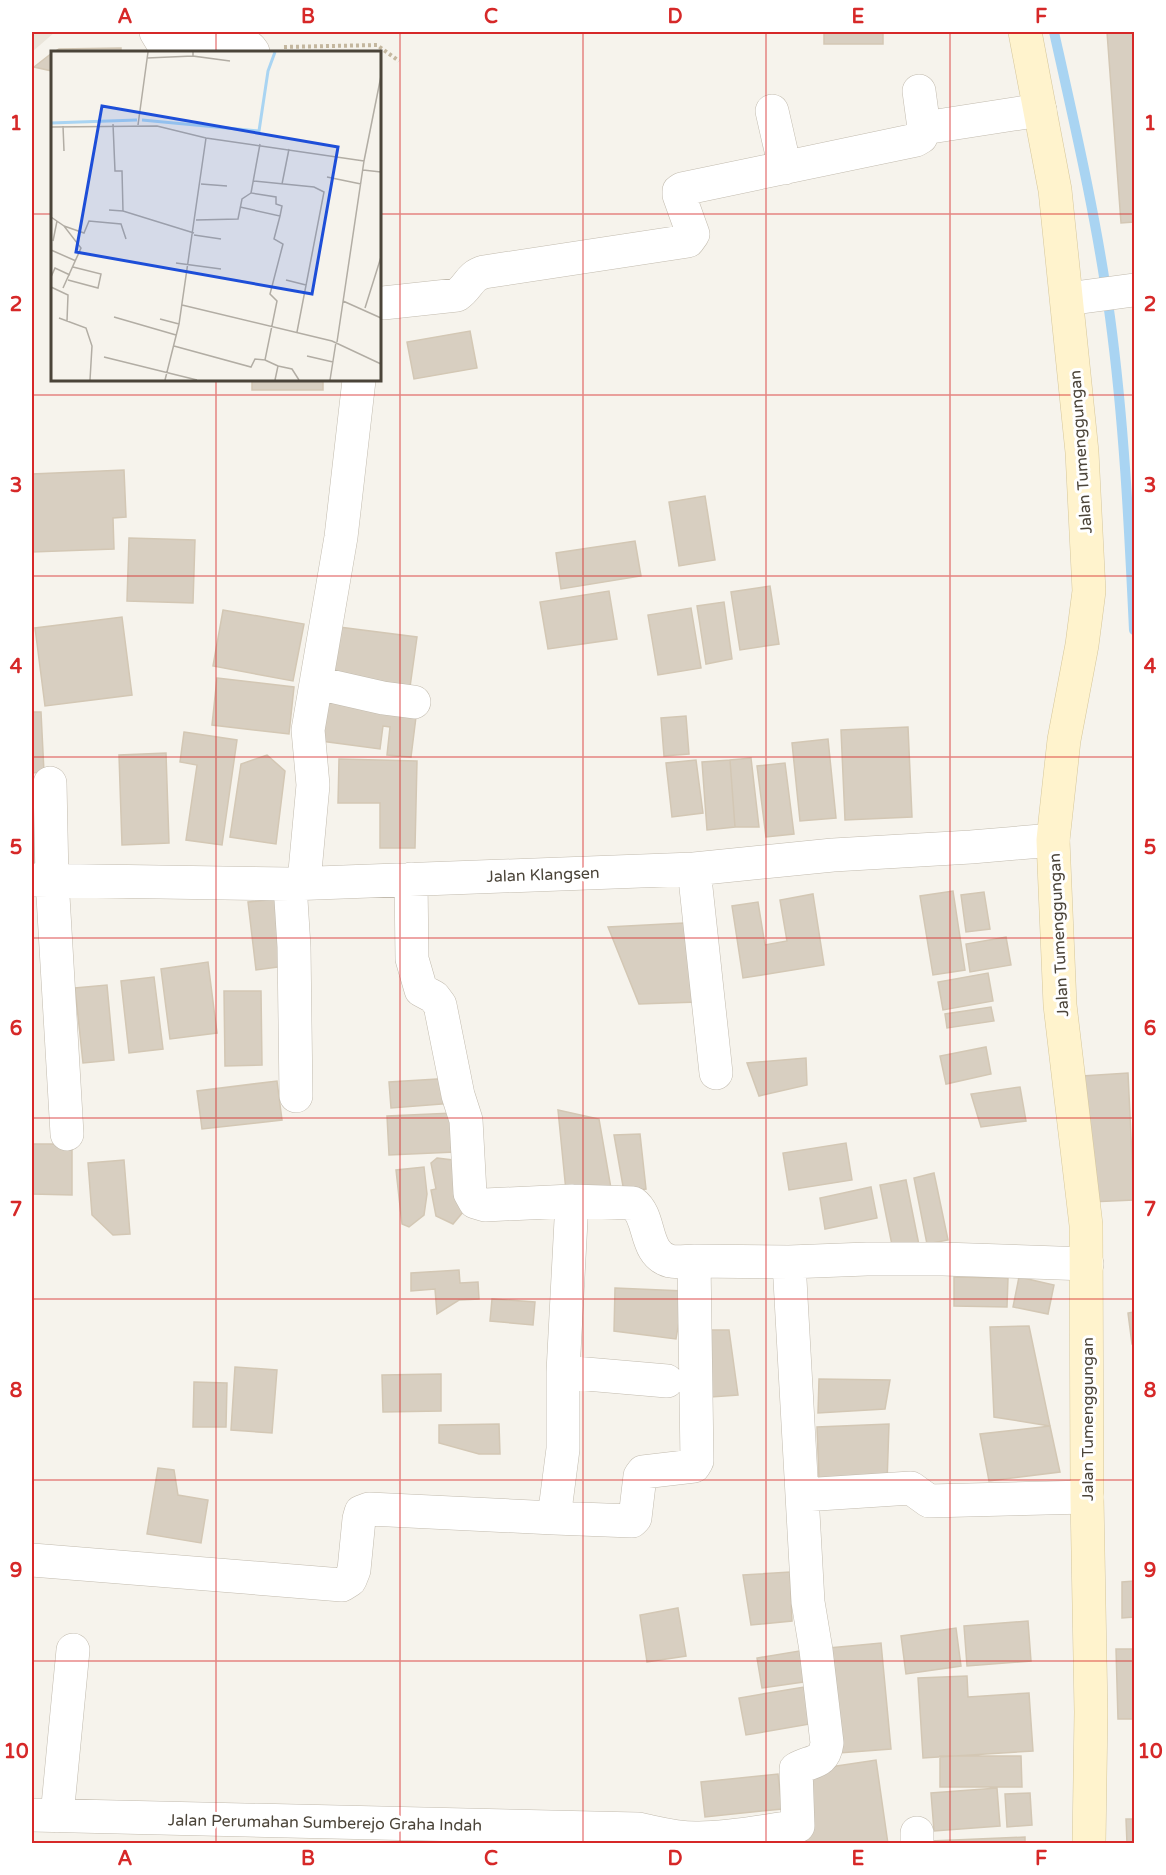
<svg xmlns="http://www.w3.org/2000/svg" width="1166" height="1875" font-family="'Varela Round',sans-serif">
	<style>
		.residential { fill: #eae5da }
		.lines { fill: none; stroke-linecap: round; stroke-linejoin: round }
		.stream { stroke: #a9d4f2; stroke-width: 10 }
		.building { fill: #d8cfc1; stroke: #d3c7b4; stroke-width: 1.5 }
		.street-casing { stroke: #c2bbae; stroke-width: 34 }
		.secondary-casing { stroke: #d6c79b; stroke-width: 34 }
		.path { stroke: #c4b79f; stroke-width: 4; stroke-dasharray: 3 3; stroke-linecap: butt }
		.street { stroke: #fff; stroke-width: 33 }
		.secondary { stroke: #fff3cd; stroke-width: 33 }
		.grid { fill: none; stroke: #d62828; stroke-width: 1.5; stroke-opacity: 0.55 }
		.labels { text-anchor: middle; stroke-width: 6; stroke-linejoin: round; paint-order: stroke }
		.street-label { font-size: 16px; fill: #4b4439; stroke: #fff }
		.inset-river { fill: none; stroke: #a9d4f2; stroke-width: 3 }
		.inset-road { fill: none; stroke: #b2ada4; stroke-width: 1.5 }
		.view { fill: #1d4ed8; fill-opacity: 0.15; stroke: #1d4ed8; stroke-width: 3 }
		.inset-edge { fill: none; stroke: #4b4439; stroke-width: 3 }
		.neatline { fill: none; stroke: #d62828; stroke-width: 2 }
		.grid-label { font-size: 20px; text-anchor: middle; font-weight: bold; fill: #d62828 }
	</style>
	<rect width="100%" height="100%" fill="#f6f3ec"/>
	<path class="residential" d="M32,32H55L32,52Z"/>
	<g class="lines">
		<path class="stream" d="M1054,32C1075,126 1097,221 1110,317C1124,421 1129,525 1134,630"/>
	</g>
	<path class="building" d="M824,32H883V44H824Z
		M1107,32H1134V222L1121,223Z
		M121,48V52H54L59,49Z
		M52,53V71L34,67Z
		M470,331L477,368L414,379L407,342Z
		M252,380H323V390H252Z
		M124,470L126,517L113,518L114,549L32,552V474Z
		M705,496L715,560L679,566L669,502Z
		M129,538L195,540L193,603L127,601Z
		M635,541L641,576L561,589L556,553Z
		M770,586L779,644L740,650L731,592Z
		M609,591L617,639L548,649L540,602Z
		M724,602L732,659L706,664L697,606Z
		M691,608L701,668L658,675L648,615Z
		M223,610L304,624L293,681L213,666Z
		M122,617L132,695L45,706L35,628Z
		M339,627L417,637L410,687L333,677Z
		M217,678L294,687L289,734L212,725Z
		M327,697L417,709L411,757L387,755L390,727L383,726L380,749L321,741Z
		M32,712H41L44,772L32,773Z
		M686,716L689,754L664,756L661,718Z
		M908,727L912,817L845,820L841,730Z
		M184,732L237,740L222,845L186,840L197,765L180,762Z
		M828,739L836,818L800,821L792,743Z
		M166,753L169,843L122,845L119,755Z
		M267,755L285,771L276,844L230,837L241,764Z
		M751,758L759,827H735L730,760Z
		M339,759L417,761L415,848H380V803H338Z
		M696,760L703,813L672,817L666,763Z
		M730,760L735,827L707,830L702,762Z
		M785,763L794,834L766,837L757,766Z
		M32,780H41L43,869H32Z
		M953,891L965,970L933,975L920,896Z
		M984,892L990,929L966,932L961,895Z
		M813,894L824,965L743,978L732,906L758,902L765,945L787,941L780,900Z
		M277,899L285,966L256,970L248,902Z
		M684,923L698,1002L639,1004L608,927Z
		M1006,937L1011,965L970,972L966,944Z
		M208,962L217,1033L170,1039L161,969Z
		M988,973L993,1001L943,1010L938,982Z
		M154,977L163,1049L129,1053L121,981Z
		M107,985L114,1060L83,1063L75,988Z
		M224,991H261L262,1065L225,1066Z
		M991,1007L994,1021L947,1028L945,1014Z
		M986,1047L991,1074L946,1084L940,1056Z
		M806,1058L807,1085L759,1096L747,1063Z
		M1128,1073L1134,1200L1090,1202L1082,1076Z
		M453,1078L454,1103L391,1108L389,1082Z
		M277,1081L282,1120L202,1129L197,1091Z
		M1020,1087L1026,1121L981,1127L971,1094Z
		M558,1110L599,1119L612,1194L566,1191Z
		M453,1113L455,1152L389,1155L387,1116Z
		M640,1134L646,1189L624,1192L614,1135Z
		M846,1143L852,1180L789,1190L783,1153Z
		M32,1144H72V1195L32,1194Z
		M437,1158L453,1160L468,1206L453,1224L436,1216L431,1190L436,1189L431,1163Z
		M124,1160L130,1234L113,1235L92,1215L88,1163Z
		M424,1167L427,1194L424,1215L409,1227L402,1224L396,1170Z
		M934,1173L948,1240L927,1244L914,1178Z
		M906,1180L919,1245L893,1250L880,1185Z
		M871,1187L877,1218L825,1229L820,1198Z
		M459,1270L460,1283L478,1282L479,1299L459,1300L437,1314L435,1289L411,1291V1273Z
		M954,1277L1008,1278L1007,1307L954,1306Z
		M1019,1277L1054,1285L1048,1314L1013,1307Z
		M615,1288L684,1291L676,1339L614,1331Z
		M492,1299L535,1302L533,1325L490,1321Z
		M1134,1312V1344H1132L1128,1313Z
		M1029,1326L1050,1426L994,1417L990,1327Z
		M700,1330H729L738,1395L711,1397Z
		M235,1367L277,1370L272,1433L231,1430Z
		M441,1374V1411L383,1412L382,1375Z
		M819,1379L890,1380L885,1409L818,1413Z
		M194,1382L227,1383L226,1427H193Z
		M499,1424L500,1454H479L439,1443V1425Z
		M889,1424L887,1483L819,1480L817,1427Z
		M1050,1426L1060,1472L989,1481L980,1434Z
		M158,1468L174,1470L178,1495L208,1500L201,1543L147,1534Z
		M790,1572L792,1621L751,1625L743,1575Z
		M1134,1581V1617L1122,1618V1582Z
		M678,1608L686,1656L647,1662L640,1615Z
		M1028,1621L1031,1661L967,1666L964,1626Z
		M956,1628L961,1666L906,1674L901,1636Z
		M881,1643L891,1749L839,1753L829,1648Z
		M1116,1649H1134V1719H1118Z
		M805,1650L810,1681L762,1688L757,1658Z
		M967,1676L968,1697L1029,1693L1033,1751L923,1758L918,1678Z
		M804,1687L810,1724L746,1735L739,1698Z
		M940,1756H1021L1022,1787H940Z
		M876,1760L888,1844H807L797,1772Z
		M778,1774L782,1809L705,1817L701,1782Z
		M997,1788L1000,1826L934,1831L931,1793Z
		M1030,1793L1032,1825L1007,1827L1005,1794Z
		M1126,1819H1134V1844H1127Z
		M1025,1837V1844H931V1841Z"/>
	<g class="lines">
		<g class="street-casing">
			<path id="street" d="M156,32L162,42L243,46L250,48L253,52
				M919,91L924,128
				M772,111L785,168
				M1067,299L1134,290
				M383,303L457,295C469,287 469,276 484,272L688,241L693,234L679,195V191L682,189L916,140L921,137L924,128L1040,110
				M317,683L383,698L414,702
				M50,783L52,879L67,1134
				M694,869L716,1073
				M411,879L412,959L421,990L434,997L440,1005L458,1095L466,1120L470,1193L475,1202L485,1205L572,1201L633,1203C652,1217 643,1254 670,1261C677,1263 687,1261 694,1261
				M32,880L290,884L694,869L833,855L971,847L1053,840
				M304,882L313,785L308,730L341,537L359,380
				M290,884L294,947L296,1096
				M563,1372L667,1381
				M803,1495L911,1488L929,1501L1087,1497
				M554,1518L632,1521L635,1518L640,1476L643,1472L694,1466L697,1461L694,1261L789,1262L867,1259H943L1087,1264
				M32,1560L342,1585L350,1580L354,1570L359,1519L361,1512L369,1509L554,1518L563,1449V1372L572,1201
				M32,1815L638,1829C658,1833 678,1839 699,1838C732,1838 766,1831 798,1826L796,1769C811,1760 824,1765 827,1743L816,1650L808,1602L789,1262
				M57,1816L73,1650
				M917,1833V1844"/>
		</g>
		<g class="secondary-casing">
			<path id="secondary" d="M1025,32L1055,190L1082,452L1089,591L1082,645L1064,740L1053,840L1060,1005L1086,1225L1087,1497L1091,1712L1089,1844"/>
		</g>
		<path class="path" d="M284,47L377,45L399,61"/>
		<use href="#street" class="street"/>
		<use href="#secondary" class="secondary"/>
	</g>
	<path class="grid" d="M216,32V52M400,32V1844M583,32V1844M766,32V1844M950,32V1844M32,214H52M380,214H1134M216,380V1844M32,395H1134M32,576H1134M32,757H1134M32,938H1134M32,1118H1134M32,1299H1134M32,1480H1134M32,1661H1134"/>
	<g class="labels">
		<g class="street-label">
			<text transform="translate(1080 452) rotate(-94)" y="6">Jalan Tumenggungan</text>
			<text transform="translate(543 874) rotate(-2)" y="6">Jalan Klangsen</text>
			<text transform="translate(1058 935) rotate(-93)" y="6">Jalan Tumenggungan</text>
			<text transform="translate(1087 1419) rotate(-90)" y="6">Jalan Tumenggungan</text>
			<text transform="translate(325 1822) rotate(1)" y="6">Jalan Perumahan Sumberejo Graha Indah</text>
		</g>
	</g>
	<g transform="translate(51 51)">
		<rect width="330" height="330" fill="#f6f3ec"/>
		<path class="inset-river" d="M91,69L208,80L217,20L224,1M0,72L86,69"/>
		<path class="inset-road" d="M142,1V5L179,10M96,7L142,5M62,73L64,120H71L72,160M87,74L97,1M12,75L13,100M0,76L106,75L155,87L313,110M209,93L200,142L225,146V153L231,155L229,165M312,119L330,121M276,126L310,133M202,130L263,136L273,141L246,281M150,133L176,135M231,133L238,98M58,159L72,160L143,182M0,166L13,175L30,197L12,237M145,169L187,168L191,148L200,142M13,175L33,182L38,170L70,173L75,188M143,184L170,188M2,190L6,170M0,199L25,210M125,212L170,218M0,226L4,217L19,224M17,229L47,237L50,223L22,216M235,229L255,234M0,236L17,244L16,270M292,250L330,267M131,254L281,290L330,313M314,257L330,206M63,266L125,284M8,267L35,277L41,295L39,329M109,268L128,273M286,291L313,110L330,25M123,295L200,316L204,308L214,309L226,250L219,243L232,193L223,188L229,165L189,156M256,305L282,311M53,306L146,329M214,309L227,315L224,329M227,315L241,318L248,329M114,329L128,273L155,87M279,329L285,291"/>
		<path class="view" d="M51,55L287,96L261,243L25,201Z"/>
		<rect width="330" height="330" class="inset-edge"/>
	</g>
	<rect width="1166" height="1875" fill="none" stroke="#ffffff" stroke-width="66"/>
	<rect x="33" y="33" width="1100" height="1809" class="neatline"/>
	<g class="grid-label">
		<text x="125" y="23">A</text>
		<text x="308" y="23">B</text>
		<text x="491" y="23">C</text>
		<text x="675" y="23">D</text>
		<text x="858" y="23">E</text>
		<text x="1041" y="23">F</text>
		<text x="16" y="130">1</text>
		<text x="1150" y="130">1</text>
		<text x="16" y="311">2</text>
		<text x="1150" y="311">2</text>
		<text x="16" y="492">3</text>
		<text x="1150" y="492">3</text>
		<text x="16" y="673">4</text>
		<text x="1150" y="673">4</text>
		<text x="16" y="854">5</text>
		<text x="1150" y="854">5</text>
		<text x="16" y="1035">6</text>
		<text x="1150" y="1035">6</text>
		<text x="16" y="1216">7</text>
		<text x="1150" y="1216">7</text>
		<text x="16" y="1397">8</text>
		<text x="1150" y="1397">8</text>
		<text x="16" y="1577">9</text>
		<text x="1150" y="1577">9</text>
		<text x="16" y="1758">10</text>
		<text x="1150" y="1758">10</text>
		<text x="125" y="1865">A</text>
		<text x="308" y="1865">B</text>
		<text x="491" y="1865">C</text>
		<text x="675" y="1865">D</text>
		<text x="858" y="1865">E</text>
		<text x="1041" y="1865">F</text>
	</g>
</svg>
